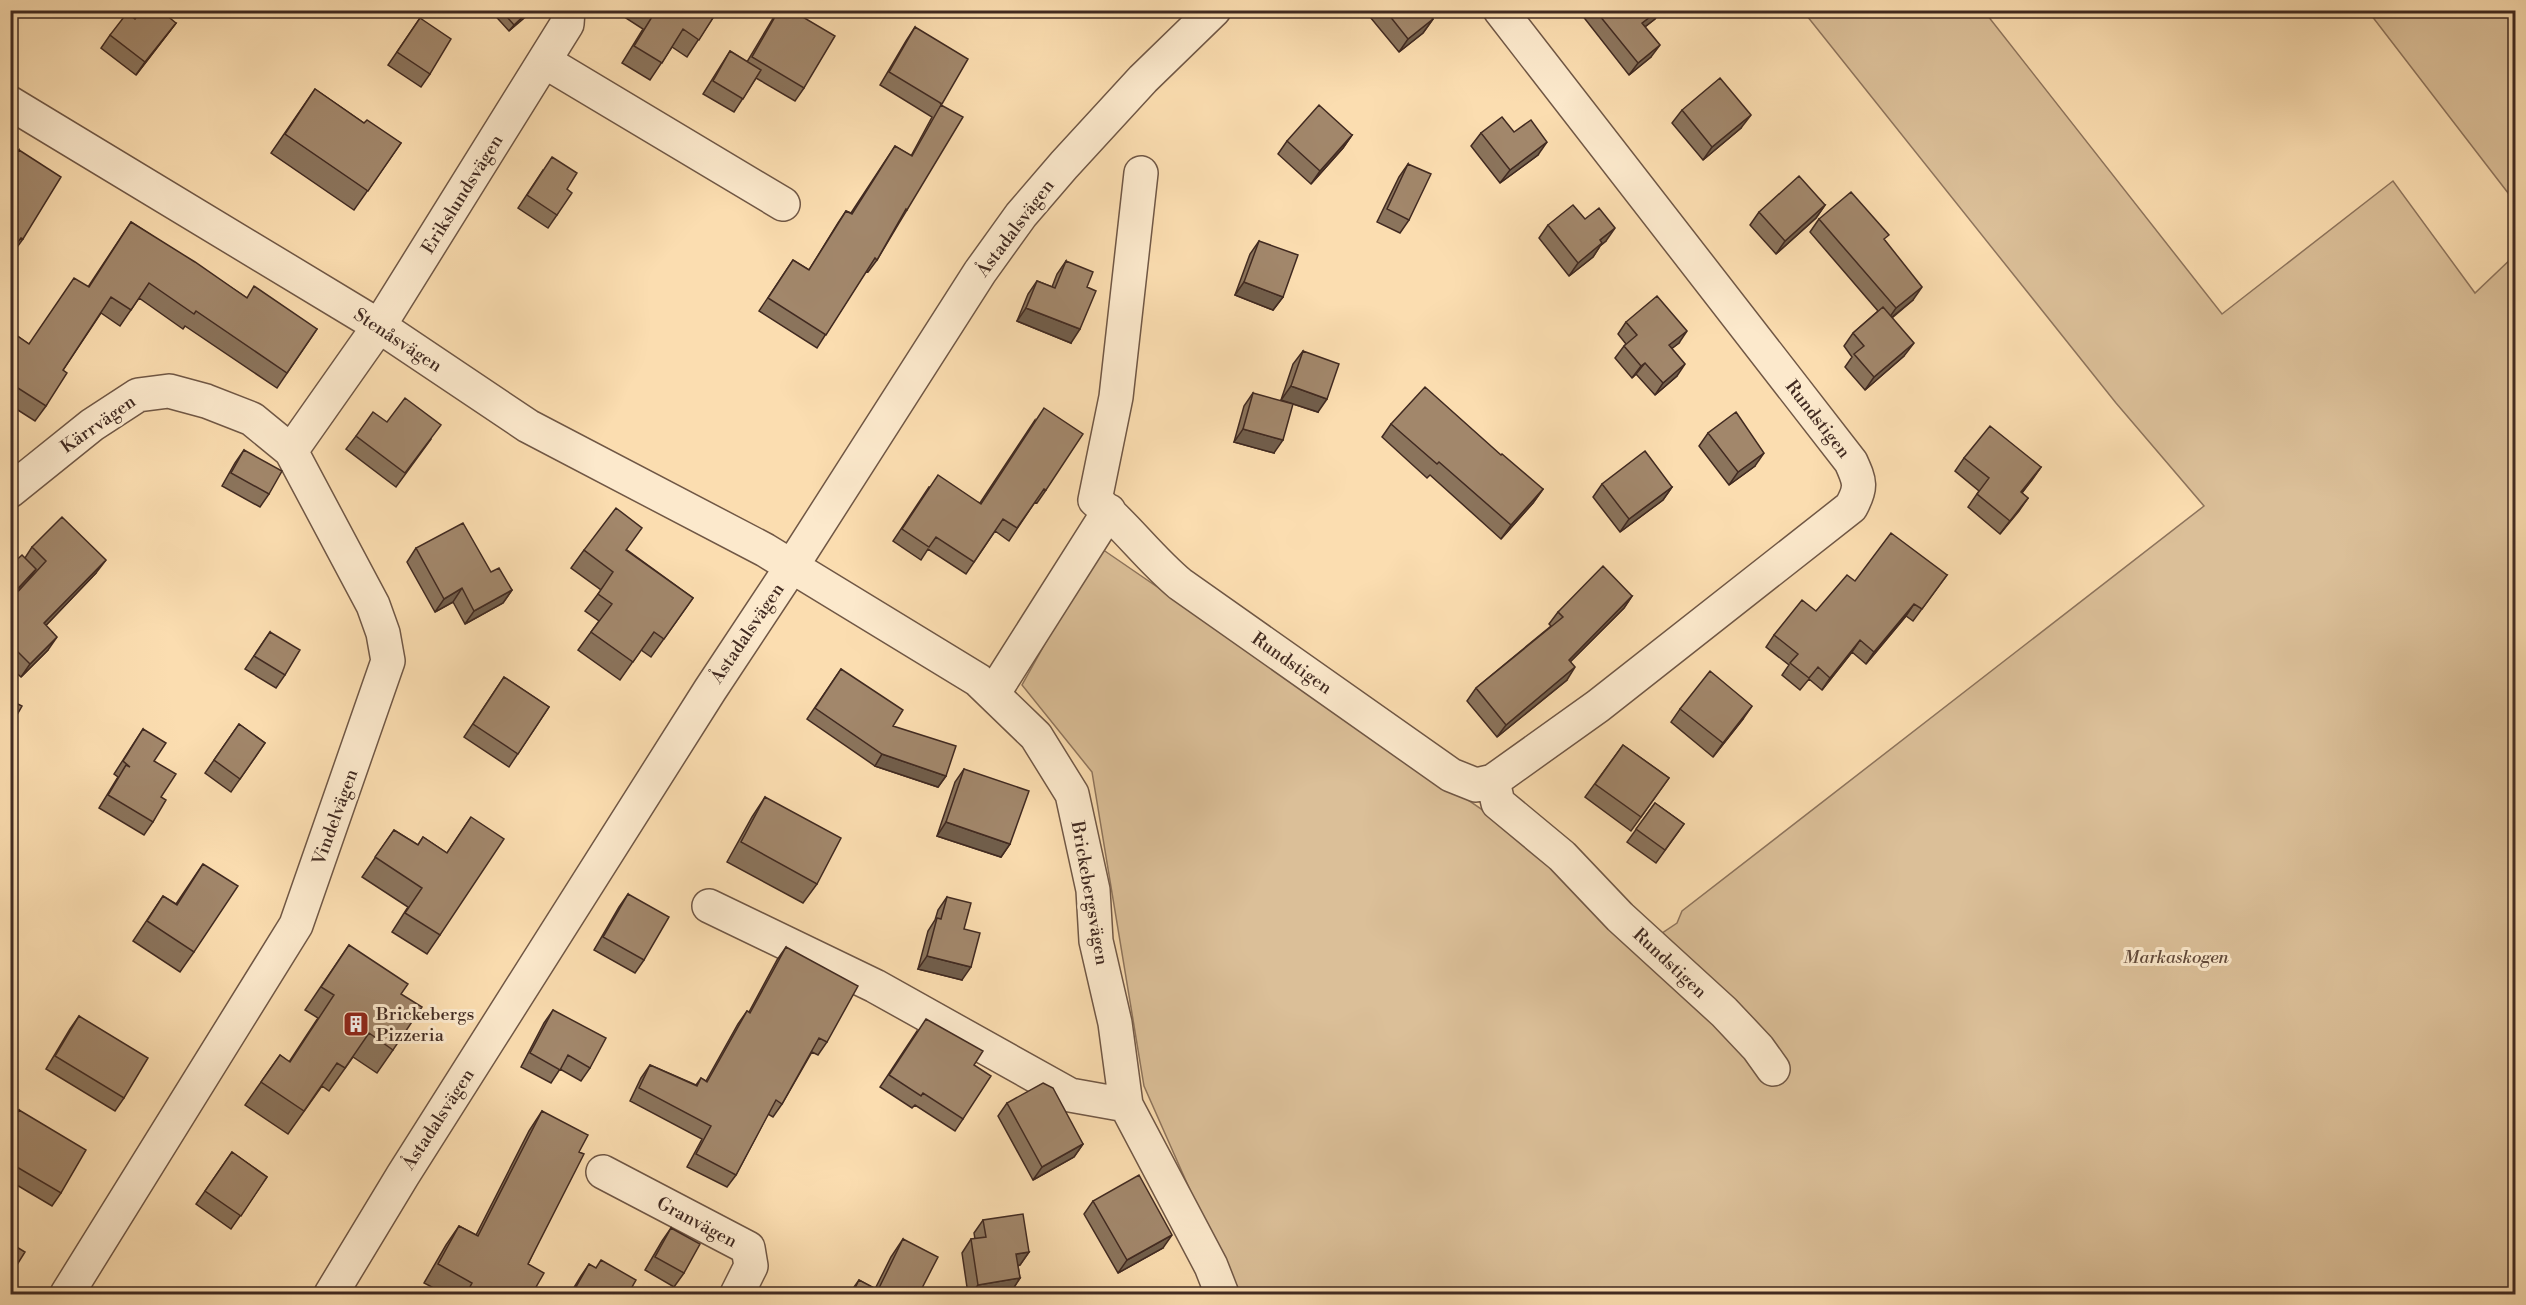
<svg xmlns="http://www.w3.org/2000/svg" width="2526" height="1305" font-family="'Libre Bodoni',serif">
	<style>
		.green { fill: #dbbf98; stroke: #8e745c; stroke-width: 1.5 }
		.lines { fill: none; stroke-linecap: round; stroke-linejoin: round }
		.minor-casing { stroke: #705745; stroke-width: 36 }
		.minor { stroke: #fce9cc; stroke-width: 33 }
		.wall { fill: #8b745c; stroke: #412a21; stroke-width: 1.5 }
		.shaded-wall { fill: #715e4b; stroke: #412a21; stroke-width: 1.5 }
		.building { fill: #a2876b; stroke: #412a21; stroke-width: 1.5 }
		.labels { text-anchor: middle; stroke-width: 6; stroke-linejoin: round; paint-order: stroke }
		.street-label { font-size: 18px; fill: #412a21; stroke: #fce9cc }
		.park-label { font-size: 18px; font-style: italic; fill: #604839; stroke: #fce9cc }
		.poi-label { font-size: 18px; fill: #412a21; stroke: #fce9cc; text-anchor: start }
	</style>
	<rect width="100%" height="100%" fill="#fbddb0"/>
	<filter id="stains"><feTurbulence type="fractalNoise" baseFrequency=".00333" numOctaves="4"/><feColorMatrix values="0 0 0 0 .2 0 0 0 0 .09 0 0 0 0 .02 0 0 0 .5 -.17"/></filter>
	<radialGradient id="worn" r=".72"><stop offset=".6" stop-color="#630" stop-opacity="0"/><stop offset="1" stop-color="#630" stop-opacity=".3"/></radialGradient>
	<path class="green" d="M1803,11H1984L2222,314L2393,181L2475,293L2515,255V1294H1236L1144,1086L1092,772L1022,685L1099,547L1662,933L1677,923L1682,911L2204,506L2116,403Z
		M2368,11H2515V202Z"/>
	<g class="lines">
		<g class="minor-casing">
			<path id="minor" d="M544,61L783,204
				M10,103L379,326L528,426L765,550L978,680L1036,736L1072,794L1093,890L1096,941L1115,1023L1126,1105L1211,1266L1222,1294
				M1141,173L1116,397L1095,500C1126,526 1149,558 1180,584L1451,775L1476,785L1493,781L1598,706L1851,507C1862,487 1860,482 1851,462L1500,10
				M10,491L92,425L138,395L169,391L206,401L252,419L291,451
				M993,694L1109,511
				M1493,781L1498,803L1562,856L1620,917L1724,1012L1758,1048L1773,1069
				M709,906L875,986L1070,1095L1126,1105
				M603,1172L748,1248L751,1266L737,1294
				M67,1294L296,925L388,661L383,633L373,605L291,451L379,326L567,24L568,10
				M331,1294L403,1175L710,690L792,566L980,272L1021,215L1064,165L1143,79L1214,10"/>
		</g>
		<use href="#minor" class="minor"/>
	</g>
	<path class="wall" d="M490,10H531L509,31Z
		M619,10H718L687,57L672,47L650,80L622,63L643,29L618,13Z
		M778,10H791L804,88L795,101L756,78L734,112L703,94L730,51L747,62Z
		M1375,10H1426L1433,19L1423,33L1399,52L1370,17Z
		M1578,10H1661L1655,19L1645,27L1651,57L1629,75Z
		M420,18L430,74L421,87L388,65Z
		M135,19L176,23L136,75L101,48L110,35Z
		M915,27L941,105L907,210L899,223L877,260L868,272L866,271L817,348L759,311L793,260L809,270L838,223L846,211L851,213L895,146L911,156L932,117L880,85L906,41Z
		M315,89L364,123L401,143L354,210L271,153Z
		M1682,110L1741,128L1703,160L1672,123Z
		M1481,133L1538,155L1500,183L1471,146Z
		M1352,135L1343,148L1311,184L1278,154L1287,141Z
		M19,150L23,239L12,254L10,253V162Z
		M1408,164L1409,220L1400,233L1377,222L1399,177Z
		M543,170L567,189L557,215L548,228L518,208Z
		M1825,205L1816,218L1776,254L1750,225L1759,212Z
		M1585,219L1606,241L1600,246L1593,257L1569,276L1539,238L1548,225Z
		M1819,219L1885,241L1913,300L1892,318L1904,356L1865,390L1845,367L1852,357L1844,346L1853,333L1878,311L1810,232Z
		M131,222L247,298L317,329L277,388L185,326L183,329L139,298L120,326L101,313L63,370L46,406L35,421L10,405V331L29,344L88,287Z
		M1259,241L1283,297L1273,310L1235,295L1250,254Z
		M1066,261L1071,343L1017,321L1028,294L1037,281L1052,287L1057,274Z
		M1626,322L1679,343L1672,348L1677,376L1655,395L1636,374L1632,378L1615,358L1624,346L1626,344L1618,334Z
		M1303,351L1318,412L1281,400L1293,364Z
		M1253,393L1274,453L1234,442L1244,406Z
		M1035,420L1046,490L1037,503L1035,502L1009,541L995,531L966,574L928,549L921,560L893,541L929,487L980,503Z
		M387,422L431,439L396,487L346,449L356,436Z
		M1391,424L1543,489L1533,503L1501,539L1430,475L1427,478L1382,437Z
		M1708,433L1755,466L1729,485L1699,446Z
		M244,450L269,494L260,507L222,486L235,463Z
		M1964,458L2041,467L2022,493L2028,498L2000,534L1968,507L1979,491L1955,471Z
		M1602,484L1672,487L1663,500L1620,532L1593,497Z
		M32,547L96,573L46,625L48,650L21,677L10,667V566L25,558Z
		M416,548L512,590L503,603L465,624L453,602L435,612L407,562Z
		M584,550H627L693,598L651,657L641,650L620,680L578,650L599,621L585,611L601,590L571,568Z
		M1947,575L1913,621L1906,616L1866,664L1852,652L1822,690L1809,679L1800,690L1782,675L1789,665L1766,647L1774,635L1816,611L1855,581Z
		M1632,596L1624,608L1570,662L1567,680L1497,737L1467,701L1476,688L1551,626L1549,624L1558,612Z
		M270,632L285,675L276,688L245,669Z
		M841,669L893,726L946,776L938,787L875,766L807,719Z
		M504,677L549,707L509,767L464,737Z
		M1680,709L1743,719L1713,757L1671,722Z
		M239,724L265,743L231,792L205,773Z
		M143,729L154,761L161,797L153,822L144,835L99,808L118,777L114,774Z
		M1623,745L1669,778L1631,831L1585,797Z
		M964,769L1010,844L1001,857L937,836L955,782Z
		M765,797L817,884L803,903L727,862L752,817Z
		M1655,803L1684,824L1656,863L1627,842Z
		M471,817L440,935L427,954L392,932L408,907L362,877L394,830L418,845L423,837L447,853Z
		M203,864L194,952L180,972L133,941L163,896L176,904Z
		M628,894L644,960L635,973L594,950L619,907Z
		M947,897L964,929L962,980L918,969L928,931L935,920L938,910Z
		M349,945L401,994L393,1050L377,1073L353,1057L329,1091L322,1086L288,1134L245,1105L280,1055L289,1062L318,1018L305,1010Z
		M786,947L827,1042L818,1055L812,1052L782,1104L773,1117L768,1114L736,1175L727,1187L687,1167L702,1139L630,1101L641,1078L650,1065L696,1085L701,1078L706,1081L738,1024L747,1011L749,1012L777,960Z
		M553,1010L590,1068L581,1081L560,1069L551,1083L521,1067L544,1023Z
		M79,1016L124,1098L115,1111L46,1069L70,1029Z
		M917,1031L974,1065L963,1119L955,1131L915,1105L912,1108L880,1087Z
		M1007,1103L1083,1144L1074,1157L1033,1180L998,1116Z
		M19,1110L61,1193L52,1206L10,1181V1123Z
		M542,1111L579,1152L528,1264L532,1294H445L424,1283L446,1245L459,1226L476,1235L529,1131Z
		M232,1152L267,1177L231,1229L196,1204Z
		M1093,1201L1163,1248L1118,1273L1084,1214Z
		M983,1220L1029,1252L1020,1265L1018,1266L1020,1278L1011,1292L991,1294H968L962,1253L971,1239H975L974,1233Z
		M671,1228L684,1273L674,1287L645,1270L662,1241Z
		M903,1239L921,1290L918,1294H849L859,1280L875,1289L891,1257Z
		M589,1264L628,1294H570L581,1276Z"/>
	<path class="shaded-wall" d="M530,10H531L529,14L509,31L514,25Z
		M1659,10H1661L1655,19L1634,35L1642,23Z
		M1433,19L1423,33L1399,52L1408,39Z
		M176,23L136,75L145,62Z
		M1660,45L1651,57L1629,75L1638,63Z
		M1751,115L1741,128L1703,160L1712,147Z
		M1352,135L1343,148L1311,184L1320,171Z
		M1547,142L1538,155L1500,183L1510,170Z
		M1825,205L1816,218L1776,254L1785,241Z
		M1615,228L1606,241L1600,246L1593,257L1569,276L1578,263L1600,240Z
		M1244,282L1283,297L1273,310L1235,295Z
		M1922,287L1913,300L1887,321L1896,308Z
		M1026,308L1080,329L1071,343L1017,321Z
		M1687,331L1679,343L1661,357L1669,345Z
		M1914,343L1904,356L1865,390L1874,377Z
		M1645,363L1636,374L1632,378L1641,366Z
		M1685,364L1677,376L1655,395L1663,383Z
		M1291,386L1327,399L1318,412L1281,400Z
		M1243,429L1283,440L1274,453L1234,442Z
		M1764,453L1755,466L1729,485L1738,472Z
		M2041,467L2032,480L2012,505L2021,492Z
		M1672,487L1663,500L1620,532L1629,519Z
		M1543,489L1533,503L1501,539L1511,525Z
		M2028,498L2019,511L2000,534L2010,521Z
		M106,560L96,573L35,637L44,623Z
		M36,569L27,582L10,599V597Z
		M462,588L453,602L435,612L444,599Z
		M512,590L503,603L465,624L474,611Z
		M1632,596L1624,608L1560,672L1569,660Z
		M1914,604L1906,616L1866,664L1874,652Z
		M57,637L48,650L21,677L30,664Z
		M1860,640L1852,652L1822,690L1830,678Z
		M1575,667L1567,680L1497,737L1506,725Z
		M1752,706L1743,719L1713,757L1723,743Z
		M882,754L946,776L938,787L875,766Z
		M946,822L1010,844L1001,857L937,836Z
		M927,956L971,967L962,980L918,969Z
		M1083,1144L1074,1157L1033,1180L1042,1167Z
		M1172,1235L1163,1248L1118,1273L1127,1260Z
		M1029,1252L1020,1265L1007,1267L1016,1254Z
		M1020,1278L1011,1292L991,1294H971L978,1285Z
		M921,1290L918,1294H888Z"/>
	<path class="building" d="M142,10H160L176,23L145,62L110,35L127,13L135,19Z
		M501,10H530L514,25Z
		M653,10H718L699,40L683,29L662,63L634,46L655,12Z
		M779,10H791L835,36L804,88L752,57Z
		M1385,10H1426L1433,19L1408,39Z
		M1595,10H1659L1642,23L1660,45L1638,63Z
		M420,18L451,39L430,74L397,52Z
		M915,27L968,59L942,104L889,72Z
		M730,51L761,70L743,99L713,81Z
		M1720,78L1751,115L1712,147L1682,110Z
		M315,89L364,123L367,120L401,143L368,191L285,134Z
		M941,105L963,117L907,210L906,209L877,260L875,258L826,335L768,298L793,260L809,270L846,211L852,214L895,146L912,156Z
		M1319,105L1352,135L1320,171L1287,141Z
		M1502,117L1514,132L1531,120L1547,142L1510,170L1481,133Z
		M19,150L61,177L23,239L21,238L10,253V163Z
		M552,157L577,173L567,189L572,193L557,215L527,195Z
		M1408,164L1431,174L1409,220L1387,209Z
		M1799,176L1825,205L1785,241L1759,212Z
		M1851,192L1889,235L1884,239L1922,287L1896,308L1819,219Z
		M1573,205L1585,219L1599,208L1615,228L1600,240L1602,243L1578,263L1548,225Z
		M131,222L195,262L247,298L254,286L317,329L287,373L196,311L194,314L149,283L131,310L111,297L63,370L67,373L46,406L10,383V331L29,344L74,278L89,287Z
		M1259,241L1298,255L1283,297L1244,282Z
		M1066,261L1093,272L1087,287L1096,291L1080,329L1026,308L1037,281L1055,288Z
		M1657,296L1687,331L1669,345L1685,364L1663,383L1645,363L1641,366L1624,346L1637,335L1626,322Z
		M1883,307L1914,343L1874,377L1854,354L1864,346L1853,333Z
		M1303,351L1339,364L1327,399L1291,386Z
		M1425,387L1501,455L1502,454L1543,489L1511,525L1439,462L1437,464L1391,424Z
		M1253,393L1293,404L1283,440L1243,429Z
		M405,398L441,425L405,473L356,436L373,412L387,422Z
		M1044,408L1083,434L1046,490L1044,489L1017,528L1003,519L974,562L936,537L929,547L902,529L938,475L981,504Z
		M1736,412L1764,453L1738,472L1708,433Z
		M1990,426L2041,467L2021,492L2028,498L2010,521L1977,494L1989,478L1964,458Z
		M244,450L282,471L269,494L231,473Z
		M1645,451L1672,487L1629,519L1602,484Z
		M616,508L642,528L626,550L693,598L664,639L654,632L633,662L591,632L612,604L598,594L613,572L584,550Z
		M62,517L106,560L44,623L57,637L30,664L10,644V566L22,555L36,569L12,595L13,597L46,561L32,547Z
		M463,523L491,572L499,568L512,590L474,611L462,588L444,599L416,548Z
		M1891,533L1947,575L1922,609L1914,604L1874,652L1860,640L1830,678L1818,667L1809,678L1790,663L1798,654L1774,635L1802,600L1816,611L1847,575L1855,581Z
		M1603,566L1632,596L1569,660L1575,667L1506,725L1476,688L1563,617L1558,612Z
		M270,632L300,650L285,675L254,656Z
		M841,669L903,710L893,726L956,746L946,776L882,754L815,708Z
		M1710,671L1752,706L1723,743L1680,709Z
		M504,677L549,707L518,754L473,724Z
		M10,700L22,706L10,727Z
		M239,724L265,743L240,779L214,760Z
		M143,729L166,743L154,761L176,774L161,797L166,800L153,822L108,795L126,765L130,767L123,761Z
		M1623,745L1669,778L1641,817L1595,784Z
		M964,769L1029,791L1010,844L946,822Z
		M765,797L841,838L817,884L741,842Z
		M1655,803L1684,824L1665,850L1636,829Z
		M471,817L504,839L440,935L405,913L422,888L375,857L394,830L418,845L423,837L447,853Z
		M203,864L238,886L194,952L147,921L163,896L177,905Z
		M628,894L669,917L644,960L603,937Z
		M947,897L971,903L964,929L980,933L971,967L927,956L937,918L941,919Z
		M349,945L408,984L401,994L422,1007L393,1050L369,1033L345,1068L337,1063L304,1111L261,1082L280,1055L290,1062L334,995L321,987Z
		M786,947L858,986L827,1042L819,1038L782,1104L776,1100L736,1175L696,1154L711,1126L639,1088L650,1065L697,1086L701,1078L707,1082L747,1011L750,1013Z
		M553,1010L606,1038L590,1068L568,1055L560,1070L530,1053Z
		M79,1016L148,1058L124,1098L55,1056Z
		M926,1019L983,1051L974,1065L991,1076L963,1119L923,1093L921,1096L889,1075Z
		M1043,1083L1053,1088L1083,1144L1042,1167L1007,1103Z
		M19,1110L86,1150L61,1193L10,1163V1125Z
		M542,1111L588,1135L579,1152L584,1154L528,1264L544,1273L532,1294H466L472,1283L438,1264L459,1226L478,1236Z
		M232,1152L267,1177L241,1216L205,1191Z
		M1139,1175L1172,1235L1127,1260L1093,1201Z
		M1023,1214L1029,1252L1016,1254L1020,1278L978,1285L971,1239L986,1237L983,1220Z
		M671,1228L700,1244L684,1273L655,1257Z
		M903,1239L938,1257L921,1290L888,1294H852L859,1280L878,1290Z
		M10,1243L25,1252L10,1276Z
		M601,1260L636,1280L628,1294H572L589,1264L596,1268Z"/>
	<defs>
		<g id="building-square" transform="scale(1.35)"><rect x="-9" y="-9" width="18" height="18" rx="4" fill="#8f2418" stroke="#fce9cc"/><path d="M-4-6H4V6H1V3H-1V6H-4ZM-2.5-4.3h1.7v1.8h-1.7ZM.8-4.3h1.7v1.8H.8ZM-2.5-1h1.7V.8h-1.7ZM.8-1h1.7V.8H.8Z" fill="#fff"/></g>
	</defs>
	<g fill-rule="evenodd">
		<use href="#building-square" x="356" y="1024"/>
	</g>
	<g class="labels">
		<g class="street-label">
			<text transform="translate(462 194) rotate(-58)" y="6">Erikslundsvägen</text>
			<text transform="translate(1015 228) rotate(-53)" y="6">Åstadalsvägen</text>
			<text transform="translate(398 340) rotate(33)" y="6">Stenåsvägen</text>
			<text transform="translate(1818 419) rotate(52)" y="6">Rundstigen</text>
			<text transform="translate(98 424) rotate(-35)" y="6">Kärrvägen</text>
			<text transform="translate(747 633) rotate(-56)" y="6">Åstadalsvägen</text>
			<text transform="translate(1292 663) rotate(35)" y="6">Rundstigen</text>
			<text transform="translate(335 817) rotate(-70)" y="6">Vindelvägen</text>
			<text transform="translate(1090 893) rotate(80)" y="6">Brickebergsvägen</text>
			<text transform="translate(1670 963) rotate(43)" y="6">Rundstigen</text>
			<text transform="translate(438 1119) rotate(-57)" y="6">Åstadalsvägen</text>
			<text transform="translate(697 1222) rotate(28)" y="6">Granvägen</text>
		</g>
		<g class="park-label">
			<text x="2176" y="963">Markaskogen</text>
		</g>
		<g class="poi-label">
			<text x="376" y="1020">Brickebergs<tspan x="376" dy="21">Pizzeria</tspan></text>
		</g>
	</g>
	<rect width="2526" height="1305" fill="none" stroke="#fbddb0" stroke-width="36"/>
	<rect x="12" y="12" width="2502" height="1281" fill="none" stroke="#412a21" stroke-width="3"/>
	<rect x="18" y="18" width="2490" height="1269" fill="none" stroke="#412a21" stroke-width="1.5"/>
	<rect width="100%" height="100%" filter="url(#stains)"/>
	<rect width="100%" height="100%" fill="url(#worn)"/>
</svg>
